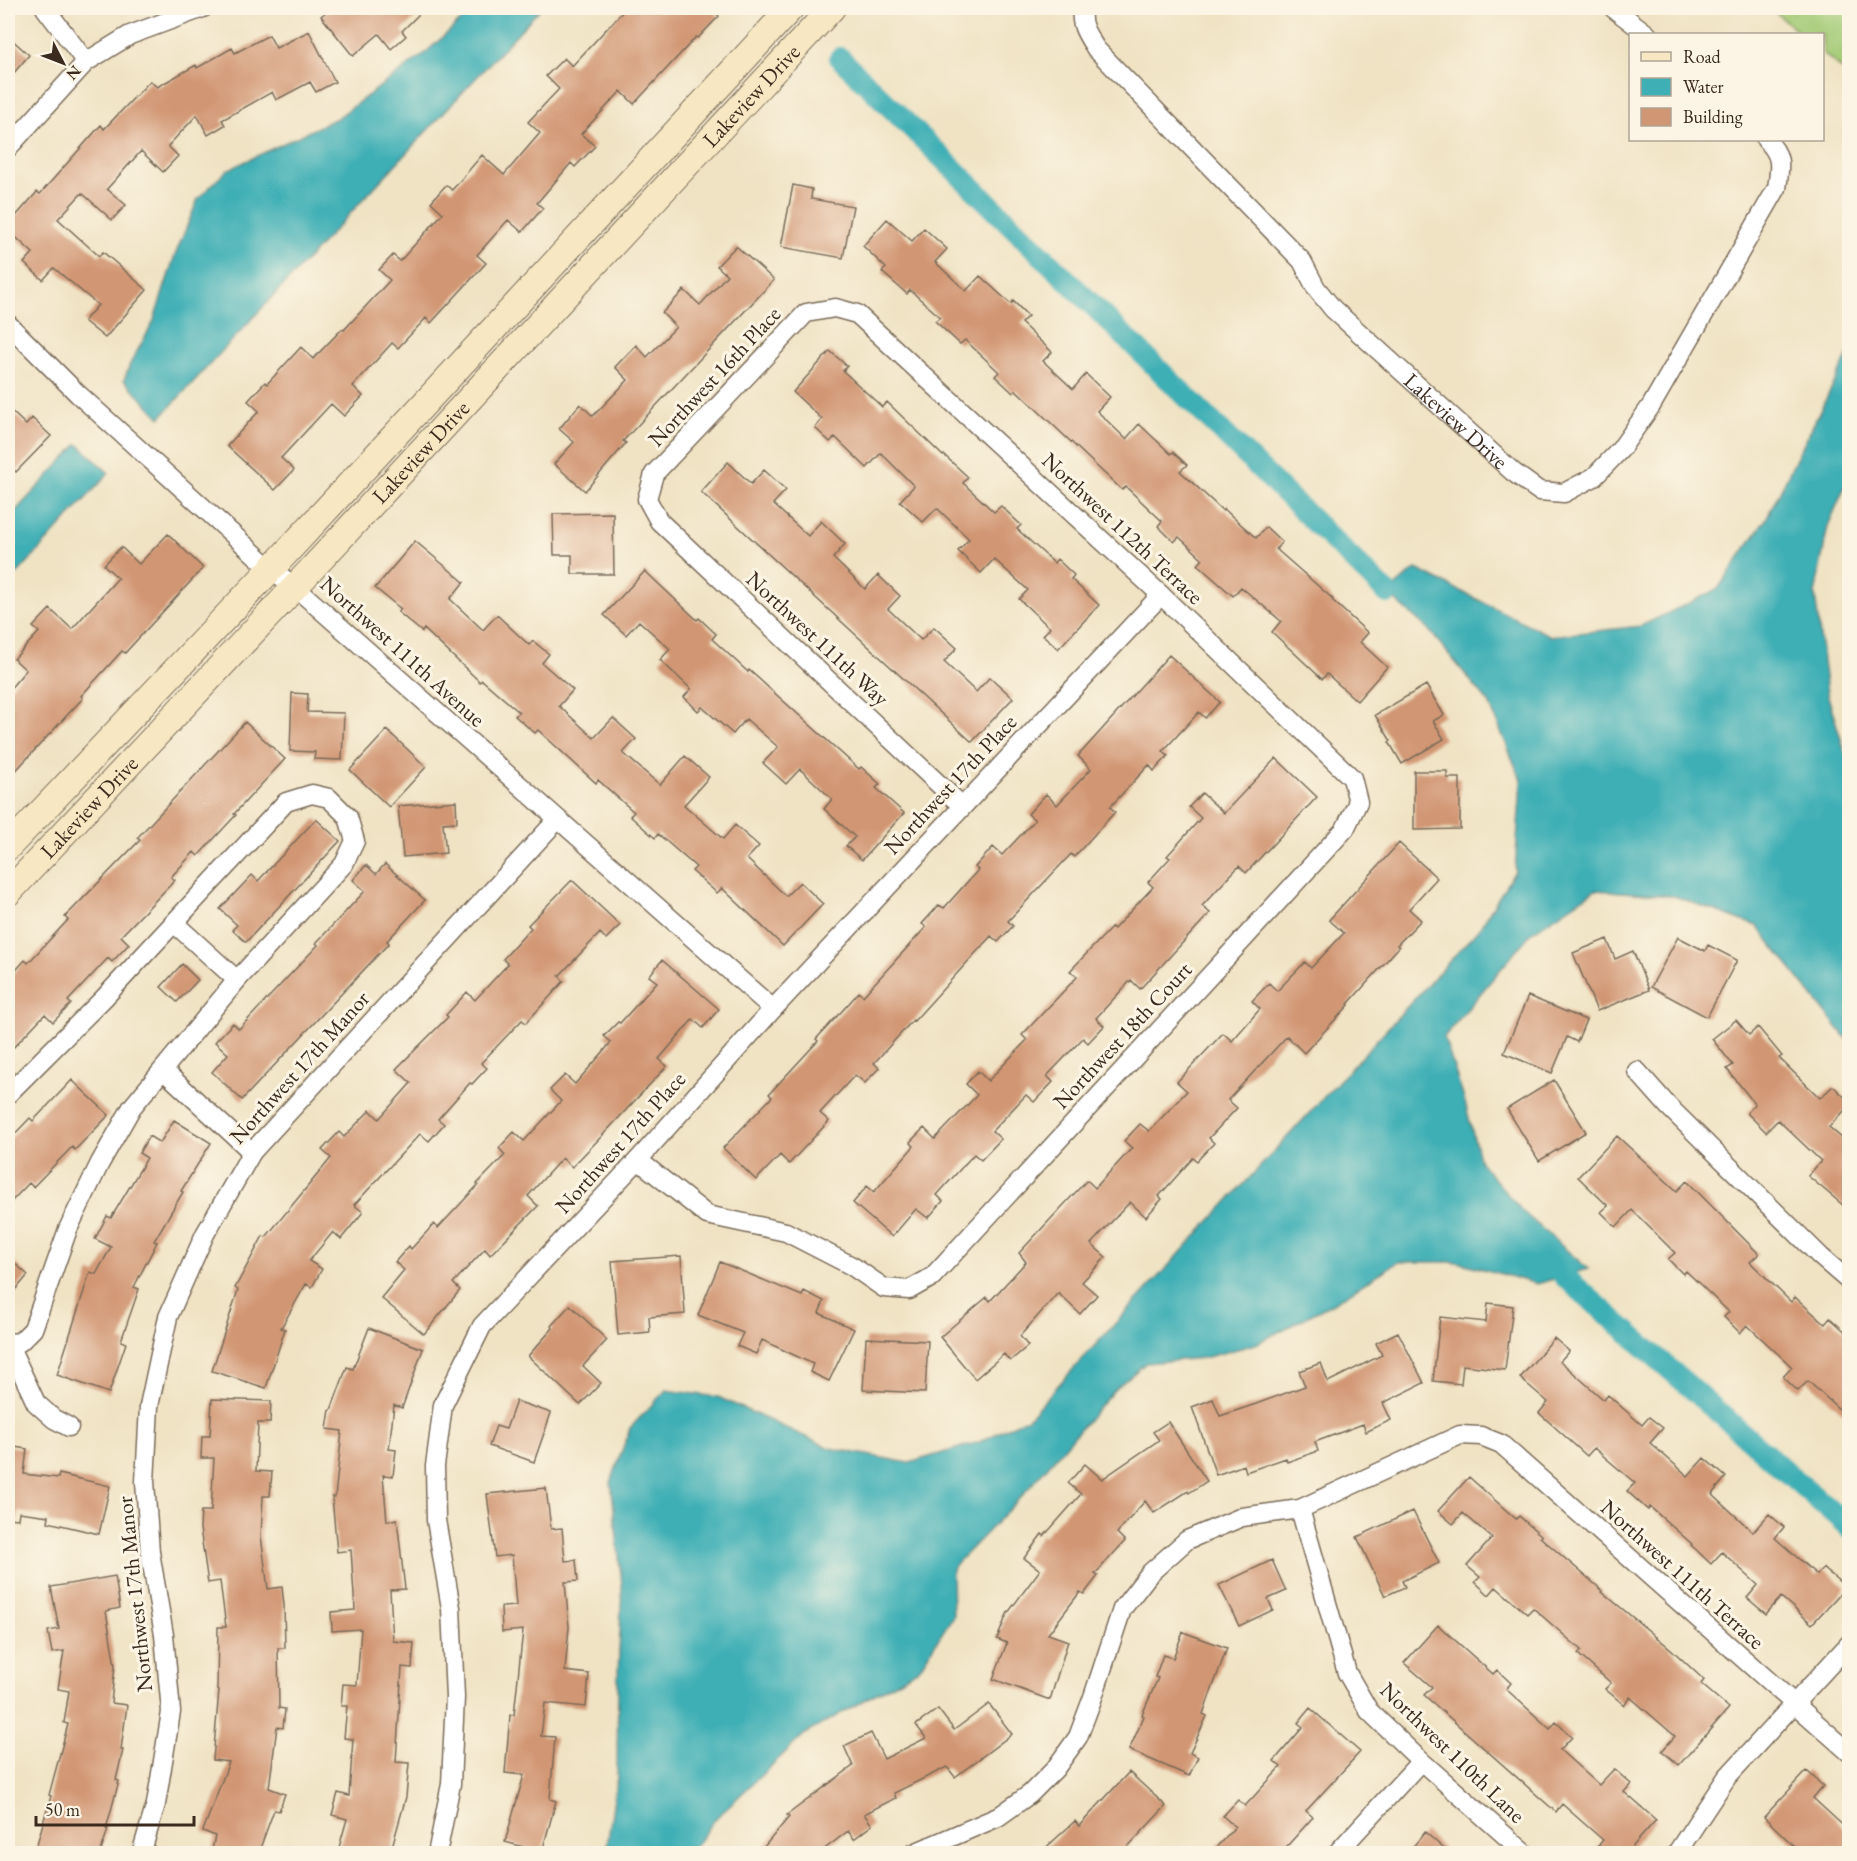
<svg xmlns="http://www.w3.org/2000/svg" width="1857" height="1861" font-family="'EB Garamond',serif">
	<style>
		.green { fill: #a2ca75; stroke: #6e7a4a; stroke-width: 1.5 }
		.water { fill: #3eafb5; stroke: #3c6c6a; stroke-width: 1.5 }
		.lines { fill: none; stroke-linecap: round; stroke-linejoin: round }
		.canal { stroke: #3eafb5; stroke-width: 22 }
		.building { fill: #d19673 }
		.street-casing { stroke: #7a6b58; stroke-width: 21 }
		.secondary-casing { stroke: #7a6b58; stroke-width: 28 }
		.street { stroke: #fff; stroke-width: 18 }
		.secondary { stroke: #f7e8c3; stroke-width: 26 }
		.labels { text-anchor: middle; stroke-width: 6; stroke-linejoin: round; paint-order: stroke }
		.street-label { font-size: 22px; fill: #3b2a1e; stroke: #fcf5e5 }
	</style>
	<rect width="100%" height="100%" fill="#fcf5e5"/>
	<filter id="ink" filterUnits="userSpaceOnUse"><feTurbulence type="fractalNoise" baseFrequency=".0167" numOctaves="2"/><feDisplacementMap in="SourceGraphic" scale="12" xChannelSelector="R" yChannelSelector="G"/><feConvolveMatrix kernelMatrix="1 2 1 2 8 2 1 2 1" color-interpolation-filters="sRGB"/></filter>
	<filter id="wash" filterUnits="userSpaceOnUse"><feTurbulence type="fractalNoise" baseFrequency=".008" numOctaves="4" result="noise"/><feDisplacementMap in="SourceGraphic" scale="24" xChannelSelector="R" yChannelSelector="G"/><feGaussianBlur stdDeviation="1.35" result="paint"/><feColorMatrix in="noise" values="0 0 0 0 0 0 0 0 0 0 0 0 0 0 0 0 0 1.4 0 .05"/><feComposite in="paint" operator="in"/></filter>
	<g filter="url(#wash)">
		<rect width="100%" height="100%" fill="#f0e3c4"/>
		<path class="green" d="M1770,8H1849V76L1823,53L1822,34H1801Z"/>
		<path class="water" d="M475,8H541L160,418L124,380L130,364L153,323L174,258L198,199L227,170L337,118L424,54Z
			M1849,353V477L1828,526L1815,594L1827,693L1849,765V1042L1757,926L1674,896L1595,890L1531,933L1444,1037L1465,1102L1480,1162L1522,1211L1588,1269L1537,1284L1458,1262H1398L1333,1303L1256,1344L1204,1358L1146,1363L1115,1389L1021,1497L952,1568L953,1616L919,1669L805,1734L716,1818L690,1853H606L617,1777L618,1674L622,1585L611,1482L630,1428L666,1390L718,1397L830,1448L909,1463L979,1442L1028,1418L1479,929L1515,871L1521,780L1489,703L1428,629L1387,593L1416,569L1551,636L1641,626L1718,589L1766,519Z
			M78,444L109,473L8,584V519Z"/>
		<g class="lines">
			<path class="canal" d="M840,58L1387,593
				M1564,1276L1850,1528"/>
		</g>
		<g id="blocks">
			<path class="building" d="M331,8H425L402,31L406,36L391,49L379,34L353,56L321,16Z
				M626,8H710L719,16L698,38L696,37L634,104L621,91L581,134L595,146L575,167L571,163L537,203L543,208L522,232L508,220L477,255L486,263L431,323L426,318L398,348L392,343L353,386L363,396L344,416L331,404L281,458L294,470L275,490L227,446L259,411L248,401L265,382L267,384L301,347L313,359L342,329L344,330L390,280L379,270L393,255L400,261L443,213L431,202L446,185L452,190L482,155L504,175L540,133L528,122L559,89L546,76L564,58L572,66Z
				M309,31L335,82L316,92L310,82L276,100L272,92L222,120L225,125L208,135L197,115L168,146L178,156L163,172L141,151L107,189L126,205L112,220L82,193L58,219L99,256L103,252L147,290L105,338L84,321L98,305L54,268L43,280L24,263L33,253L8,230V225L37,192L40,194L101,125L104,129L150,81L157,87L196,65L197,68L232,48L235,53L269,35L276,48Z
				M8,36L29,55L8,80Z
				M793,185L812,189L811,199L853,206L843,258L781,247Z
				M887,219L912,241L924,228L947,249L935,262L966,291L980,276L1011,304L1013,301L1028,316L1021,323L1052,352L1043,361L1073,389L1086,374L1110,397L1097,411L1126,439L1139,424L1171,454L1173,452L1187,465L1180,471L1223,511L1224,509L1256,538L1266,527L1282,542L1276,549L1333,599L1332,600L1368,633L1360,642L1387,667L1357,701L1327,674L1322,679L1272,632L1281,621L1241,587L1233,596L1198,565L1203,559L1179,537L1174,542L1158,526L1162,521L1126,487L1122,490L1016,390L1013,393L995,376L999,372L965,340L960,344L935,321L940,317L910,290L907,294L882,272L886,268L863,246Z
				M736,246L774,280L623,441L626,443L585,491L554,464L574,442L559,429L580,404L593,416L628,380L615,367L636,345L647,357L676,327L662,313L684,290L700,305L727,275L717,266Z
				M830,351L847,366L843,371L882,407L887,402L943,456L944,455L968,477L963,483L994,512L1001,506L1021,525L1017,529L1054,563L1057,559L1074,575L1071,579L1099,605L1058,649L1043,635L1050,628L1019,599L1028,590L994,559L981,573L958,551L969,539L937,508L923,522L900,501L914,486L881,453L867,468L835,437L830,442L815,428L822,419L793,392Z
				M8,408L26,425L32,418L51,436L16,472L8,465Z
				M728,462L751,484L764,470L786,490L773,504L808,536L821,521L845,544L833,558L865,589L878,575L900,596L888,609L921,640L934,627L957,648L944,662L976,692L990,677L1013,698L972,742L701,492Z
				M613,513L614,574H572V555H554L553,514Z
				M168,534L203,568L125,653L122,651L81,696L83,698L8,779V691L26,670L14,659L39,632L33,627L50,609L72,629L118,578L104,565L121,547L139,564Z
				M415,541L464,582L450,599L483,630L497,615L529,645L533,641L549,654L542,663L573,690L559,706L594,738L613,718L636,739L623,753L660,785L685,756L709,777L684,805L723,839L735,825L759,846L747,859L786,896L800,882L823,904L783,946L722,888L717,893L692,871L696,867L658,834L655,838L630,816L634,812L598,780L596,783L538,730L535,733L515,716L519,712L482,680L480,682L424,629L422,632L398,612L401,609L375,588Z
				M645,571L697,620L699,618L716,634L712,639L748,672L749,670L859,769L861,767L880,784L876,788L904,813L862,860L846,846L855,837L824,809L832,799L800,769L786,784L763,763L778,747L746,719L733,734L702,707L698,711L684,697L691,689L660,660L670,649L639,621L626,635L604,615Z
				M1169,655L1220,702L1205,718L1199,712L1163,751L1168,756L1154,771L1149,765L1110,807L1115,812L1074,857L1071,854L1008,921L1013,926L998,942L991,936L914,1021L913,1020L874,1063L879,1068L865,1083L855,1075L820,1113L829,1121L789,1164L780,1155L756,1180L723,1148L772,1097L769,1094L818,1041L816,1039L842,1011L859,992L863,996L926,927L922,924L939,905L944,908L978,870L975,867L993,847L1002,855L1035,820L1028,814L1046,794L1057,805L1091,769L1078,756Z
				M1426,685L1444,715L1433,721L1444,739L1402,764L1389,742L1391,741L1375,715Z
				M292,693L308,694L307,712L344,713L342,760L314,759L315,752L290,751Z
				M245,722L285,759L234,814L236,815L198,856L194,852L171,877L175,880L121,936L129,944L112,962L108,958L68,1001L71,1004L53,1022L45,1014L8,1053V979L25,960L28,963L68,920L65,917L140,840L137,838Z
				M387,730L426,767L389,807L350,770Z
				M1276,758L1317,797L1246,873L1239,866L1202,906L1210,913L1140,989L1131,980L1096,1018L1104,1026L1088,1043L1083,1038L1047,1076L1053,1082L1034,1102L1026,1095L992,1131L1001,1139L981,1160L974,1154L937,1195L943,1201L928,1218L916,1209L892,1237L853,1203L867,1186L874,1192L914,1146L910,1142L924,1128L935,1139L977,1095L966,1084L978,1071L988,1081L1027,1040L1022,1035L1077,977L1070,971L1112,927L1114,929L1153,887L1148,882L1170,858L1167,856L1201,818L1189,807L1202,793L1224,813Z
				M1414,771H1447V778H1460V829L1414,830Z
				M456,801L457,822L443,823L446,853L403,857L398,806Z
				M316,819L340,841L246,942L232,930L237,925L220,909L252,875L258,881Z
				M1399,843L1437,878L1409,909L1421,920L1397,945L1399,947L1348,1004L1349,1005L1304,1053L1287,1036L1228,1100L1237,1108L1209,1138L1214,1143L1197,1161L1193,1158L1159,1196L1162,1199L1146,1217L1130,1202L1091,1244L1106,1257L1082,1282L1097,1295L1080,1314L1058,1293L1020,1336L1028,1346L1010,1361L1004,1354L975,1379L940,1337L987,1297L990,1301L1026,1262L1019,1253L1087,1180L1095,1188L1132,1148L1124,1141L1140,1124L1149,1131L1187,1091L1177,1082L1223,1033L1232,1041L1260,1009L1252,1001L1269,983L1277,991L1305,962L1311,968L1344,933L1329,920Z
				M385,864L425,900L387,941L389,943L242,1100L212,1072L228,1054L215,1042L233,1023L239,1029L318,945L316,943L365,891L353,880L366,865L376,874Z
				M572,880L620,925L606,939L600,933L559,976L564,981L526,1023L522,1020L481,1063L487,1068L472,1084L470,1083L438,1119L444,1124L429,1141L420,1134L354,1205L363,1212L341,1239L333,1232L309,1261L322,1269L312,1287L306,1284L281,1328L285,1329L266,1388L212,1371L238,1290L235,1288L263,1236L266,1237L331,1158L322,1150L339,1132L344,1137L370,1110L379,1119L411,1083L396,1069L448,1017L446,1015L467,992L475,1000L508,964L503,959L531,928L528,925Z
				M1678,937L1705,951L1708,945L1737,960L1707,1017L1651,987Z
				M1607,939L1615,959L1633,951L1649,990L1597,1011L1573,953Z
				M662,960L719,1009L703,1028L693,1019L659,1059L667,1066L600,1138L572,1167L562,1158L528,1196L538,1206L490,1255L485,1249L453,1283L460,1290L424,1334L381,1298L404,1270L395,1262L409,1246L411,1249L434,1224L438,1228L478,1185L477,1184L505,1155L499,1148L514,1132L524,1141L561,1101L550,1090L565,1075L575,1084L604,1051L611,1042L604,1036L618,1022L620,1023L657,982L649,976Z
				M182,964L198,980L177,1002L161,987Z
				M1528,996L1586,1020L1577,1042L1567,1037L1552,1073L1504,1053Z
				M1736,1020L1749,1035L1758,1027L1782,1056L1779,1058L1820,1098L1833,1086L1850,1102V1105L1829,1127L1850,1145V1211L1808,1176L1821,1161L1778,1120L1766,1132L1747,1113L1755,1104L1727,1069L1733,1065L1712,1039Z
				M72,1080L109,1115L75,1150L72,1147L33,1187L29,1183L8,1205V1141L30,1118L33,1121Z
				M1554,1080L1586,1132L1539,1161L1507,1109Z
				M174,1120L211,1143L181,1191L183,1192L154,1241L157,1242L134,1287L139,1289L121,1341L126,1343L109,1393L57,1375L90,1272L96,1274L111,1247L95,1239L107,1216L111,1218L147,1158L139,1153L149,1136L160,1143Z
				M1617,1136L1677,1191L1687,1181L1759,1254L1750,1262L1791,1302L1795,1297L1825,1324L1830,1318L1850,1336V1419L1808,1381L1798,1391L1783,1377L1792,1367L1747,1325L1740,1333L1724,1317L1729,1312L1686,1271L1683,1274L1668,1259L1675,1253L1632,1210L1616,1227L1601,1212L1608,1206L1578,1177Z
				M681,1256L685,1314L649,1317L650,1332L618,1335L612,1261Z
				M8,1257L28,1275L8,1299Z
				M720,1262L802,1296L804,1291L824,1301L819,1313L854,1329L829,1381L810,1372L813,1364L762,1340L756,1354L737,1346L743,1333L698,1315Z
				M1488,1303L1513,1306L1505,1370L1463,1365L1461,1384L1433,1381L1440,1317L1486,1322Z
				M570,1305L607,1340L583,1366L601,1383L580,1405L528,1356L553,1328L551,1326Z
				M369,1328L423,1349L402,1408L394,1405L389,1449L396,1450L393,1476L383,1475L387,1521L397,1519L405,1589L390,1590L393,1641L414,1643L412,1668L402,1667L396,1762L409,1763L406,1797L390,1854H347L338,1851L347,1819L332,1815L338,1793L349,1796L353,1739L344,1738L347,1706H341L343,1684L357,1685L361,1629L332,1631L331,1612L355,1610L351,1550L337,1552L332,1497H335L342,1431L327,1429L330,1410H331L347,1367L353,1369Z
				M1398,1332L1424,1383L1383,1403L1391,1420L1366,1432L1363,1424L1315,1442L1318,1451L1287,1462L1286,1458L1246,1472L1244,1465L1216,1475L1192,1407L1213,1399L1220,1416L1256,1404L1305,1386L1299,1371L1321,1363L1328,1382L1382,1355L1376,1343Z
				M866,1338L928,1341L925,1393L863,1390Z
				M1554,1338L1569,1351L1560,1361L1604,1400L1608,1395L1642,1425L1649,1417L1663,1428L1650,1443L1688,1476L1704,1458L1726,1477L1712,1494L1753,1532L1769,1514L1784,1527L1775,1538L1817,1575L1823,1568L1846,1587L1812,1624L1781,1597L1766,1614L1747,1598L1758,1585L1722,1552L1711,1564L1691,1545L1692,1544L1650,1507L1648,1510L1627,1491L1635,1483L1594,1448L1587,1456L1539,1413L1548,1402L1520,1378Z
				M212,1399L271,1401L270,1423H258L256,1471L272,1472L270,1496H263L261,1536L268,1589L282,1587L284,1605L285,1648H278L279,1708L285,1709L283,1728L277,1727L269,1788L285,1794L279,1811L274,1810L258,1854H211L215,1836L203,1831L229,1762L213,1760L219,1690H217L218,1627H226L220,1581L208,1583L200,1528L201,1511H211L214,1458H201L202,1436H210Z
				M516,1401L551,1413L534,1462L489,1446L496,1426L506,1429Z
				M1168,1422L1207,1481L1189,1493L1188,1491L1154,1513L1145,1501L1117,1533L1125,1541L1095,1574L1098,1576L1084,1594L1080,1592L1048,1634L1068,1641L1050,1700L993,1679L1007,1643L997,1639L1007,1614L1040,1570L1024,1558L1042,1534L1044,1536L1081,1494L1068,1483L1085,1464L1102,1479L1159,1440L1153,1432Z
				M8,1446L27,1449L24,1474L58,1478L59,1474L110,1486L99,1534L48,1522L49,1516L19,1512L18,1519L8,1518Z
				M1469,1477L1516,1519L1519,1516L1542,1536L1540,1537L1603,1591L1602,1592L1671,1649L1704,1680L1701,1684L1729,1708L1679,1765L1662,1751L1675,1736L1630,1697L1624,1705L1605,1689L1611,1683L1578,1654L1581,1650L1533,1608L1527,1614L1496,1587L1489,1595L1475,1582L1480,1577L1467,1566L1492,1538L1463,1513L1453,1524L1438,1511Z
				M546,1488L551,1529L562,1528L565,1561L576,1560L578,1581L565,1582L569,1627L565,1671L589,1674L586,1707L545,1703L541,1736L555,1737L550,1799L556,1801L542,1852L505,1842L524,1775L505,1773L510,1715H514L523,1630L502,1632L501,1607L516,1606L512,1555L495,1557L487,1494Z
				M1413,1511L1439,1563L1402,1581L1405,1587L1385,1596L1357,1537Z
				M1272,1560L1286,1591L1268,1599L1273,1610L1239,1626L1219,1585Z
				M115,1576L120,1608L106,1611L115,1666L111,1703L127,1705L121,1750H123L116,1780L119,1781L106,1829H108L100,1854H34L51,1796L49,1795L68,1724L64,1723L69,1691L58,1689L64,1651L52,1653L48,1631L59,1629L51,1587Z
				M1438,1625L1493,1674L1497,1670L1511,1683L1506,1689L1550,1729L1556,1722L1572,1737L1560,1750L1599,1785L1614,1769L1631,1784L1624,1792L1656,1820L1626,1854H1591L1603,1840L1562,1804L1556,1812L1424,1695L1432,1687L1404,1663Z
				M1183,1632L1227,1648L1203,1714L1207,1716L1190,1753L1198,1757L1189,1776L1129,1750L1144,1716L1142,1715L1158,1678L1155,1677L1163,1655L1173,1658Z
				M989,1704L1012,1734L955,1777L947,1767L894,1793L896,1798L864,1814L872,1825L854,1839L848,1831L818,1854H758L789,1817L787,1815L853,1766L844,1746L871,1733L884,1759L926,1738L916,1725L938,1709L954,1730Z
				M1310,1708L1360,1752L1306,1811L1313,1817L1280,1854H1210L1235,1827L1223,1816L1238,1800L1245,1806L1281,1767L1274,1761L1303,1727L1298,1723Z
				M1807,1771L1823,1786L1813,1798L1850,1832V1854H1786L1794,1846L1764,1817Z
				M1129,1772L1166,1806L1121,1854H1039L1075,1821L1079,1826Z
				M1425,1832L1450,1854H1407Z"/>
		</g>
	</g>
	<g filter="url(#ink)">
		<use href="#blocks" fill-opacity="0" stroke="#7a6b58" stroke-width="1.5"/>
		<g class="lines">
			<g class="street-casing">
				<g id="street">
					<path d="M45,8L86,62"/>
					<path id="s1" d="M1083,8C1078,23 1088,36 1096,49L1302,261L1316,288L1333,309L1513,472L1539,491L1564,493L1594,477L1620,450L1651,406L1777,188C1780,167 1783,155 1766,140"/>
					<path d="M1613,8L1647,34"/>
					<path d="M8,148L86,62L130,35L203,8"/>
					<path d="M8,324L78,394L271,569L295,587L773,1009"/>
					<path d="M174,923L237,980"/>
					<path d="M163,1070L252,1152"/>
					<path d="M1637,1071L1668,1106L1821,1257L1850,1282"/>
					<path d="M8,1094L104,998L286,802L312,794L329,798L348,817L355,841L344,864L237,980L132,1107L100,1163L68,1229L33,1329L20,1342L8,1343"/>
					<path d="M638,1160L707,1215L786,1232L852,1266L884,1288L909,1290L932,1277L1345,829L1358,802L1352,778L1161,595L857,314L835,308L806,313L654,474L647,499L659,521L962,806"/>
					<path d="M8,1343L36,1403L54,1419L69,1427"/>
					<path d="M1300,1509L1347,1673L1369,1711L1421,1761L1526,1854"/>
					<path d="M141,1854L156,1804L171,1712L164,1635L150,1552L145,1482L149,1406L168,1317L205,1234L252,1152L557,820"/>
					<path d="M437,1854L451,1784L455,1697L451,1608L436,1520L435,1466L443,1405L482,1326L638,1160L773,1009L1161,595"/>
					<path d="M912,1854L998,1817L1030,1794L1055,1769L1078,1737L1093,1697L1122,1609L1150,1573L1187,1540L1242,1517L1300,1509L1460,1435L1481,1436L1501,1444L1850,1753"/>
					<path d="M1336,1854L1421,1761"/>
					<path d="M1676,1854L1727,1777L1850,1643"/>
				</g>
			</g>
			<g class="secondary-casing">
				<g id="secondary">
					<path d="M8,847L271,569L791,8"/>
					<path id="s2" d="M8,893L295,587L832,8"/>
				</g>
			</g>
			<use href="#street" class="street"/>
			<use href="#secondary" class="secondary"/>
		</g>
	</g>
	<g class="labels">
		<g class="street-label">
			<text dy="8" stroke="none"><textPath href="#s2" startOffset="1090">Lakeview Drive</textPath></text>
			<text transform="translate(714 376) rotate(-47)" y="8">Northwest 16th Place</text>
			<text dy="8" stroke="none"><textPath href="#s1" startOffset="564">Lakeview Drive</textPath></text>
			<text dy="8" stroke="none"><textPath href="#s2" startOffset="604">Lakeview Drive</textPath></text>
			<text transform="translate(1123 528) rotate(43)" y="8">Northwest 112th Terrace</text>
			<text transform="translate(818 638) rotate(43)" y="8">Northwest 111th Way</text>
			<text transform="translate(403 651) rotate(42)" y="8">Northwest 111th Avenue</text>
			<text transform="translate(950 784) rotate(-47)" y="8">Northwest 17th Place</text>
			<text dy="8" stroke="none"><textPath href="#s2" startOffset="118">Lakeview Drive</textPath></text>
			<text transform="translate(1122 1035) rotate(-47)" y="8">Northwest 18th Court</text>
			<text transform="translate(299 1067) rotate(-48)" y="8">Northwest 17th Manor</text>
			<text transform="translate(620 1142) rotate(-48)" y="8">Northwest 17th Place</text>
			<text transform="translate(1683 1574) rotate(42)" y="8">Northwest 111th Terrace</text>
			<text transform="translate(134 1594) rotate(-96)" y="8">Northwest 17th Manor</text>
			<text transform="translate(1453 1752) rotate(44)" y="8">Northwest 110th Lane</text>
		</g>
	</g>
	<rect width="1857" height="1861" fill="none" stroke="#fcf5e5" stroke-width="30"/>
	<rect x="1629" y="33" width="195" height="108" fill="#fcf5e5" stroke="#afa495" stroke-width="1.5"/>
	<rect x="1641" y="52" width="30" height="9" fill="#f7e8c3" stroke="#afa495" stroke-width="1.5"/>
	<text x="1683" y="63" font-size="18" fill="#3b2a1e">Road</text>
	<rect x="1641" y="78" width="30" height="18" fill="#3eafb5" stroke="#afa495" stroke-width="1.5"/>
	<text x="1683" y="93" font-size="18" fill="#3b2a1e">Water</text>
	<rect x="1641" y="108" width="30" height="18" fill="#d19673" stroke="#afa495" stroke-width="1.5"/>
	<text x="1683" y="123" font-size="18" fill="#3b2a1e">Building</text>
	<g transform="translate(63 63) rotate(132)" stroke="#fcf5e5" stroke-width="4.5" paint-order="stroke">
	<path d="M0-4.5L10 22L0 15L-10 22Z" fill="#3b2a1e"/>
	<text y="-9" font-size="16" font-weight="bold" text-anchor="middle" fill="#3b2a1e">N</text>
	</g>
	<path d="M36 1816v9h158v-9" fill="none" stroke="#3b2a1e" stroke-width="3"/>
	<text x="45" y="1816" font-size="18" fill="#3b2a1e" stroke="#fcf5e5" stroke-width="4.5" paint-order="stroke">50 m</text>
</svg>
